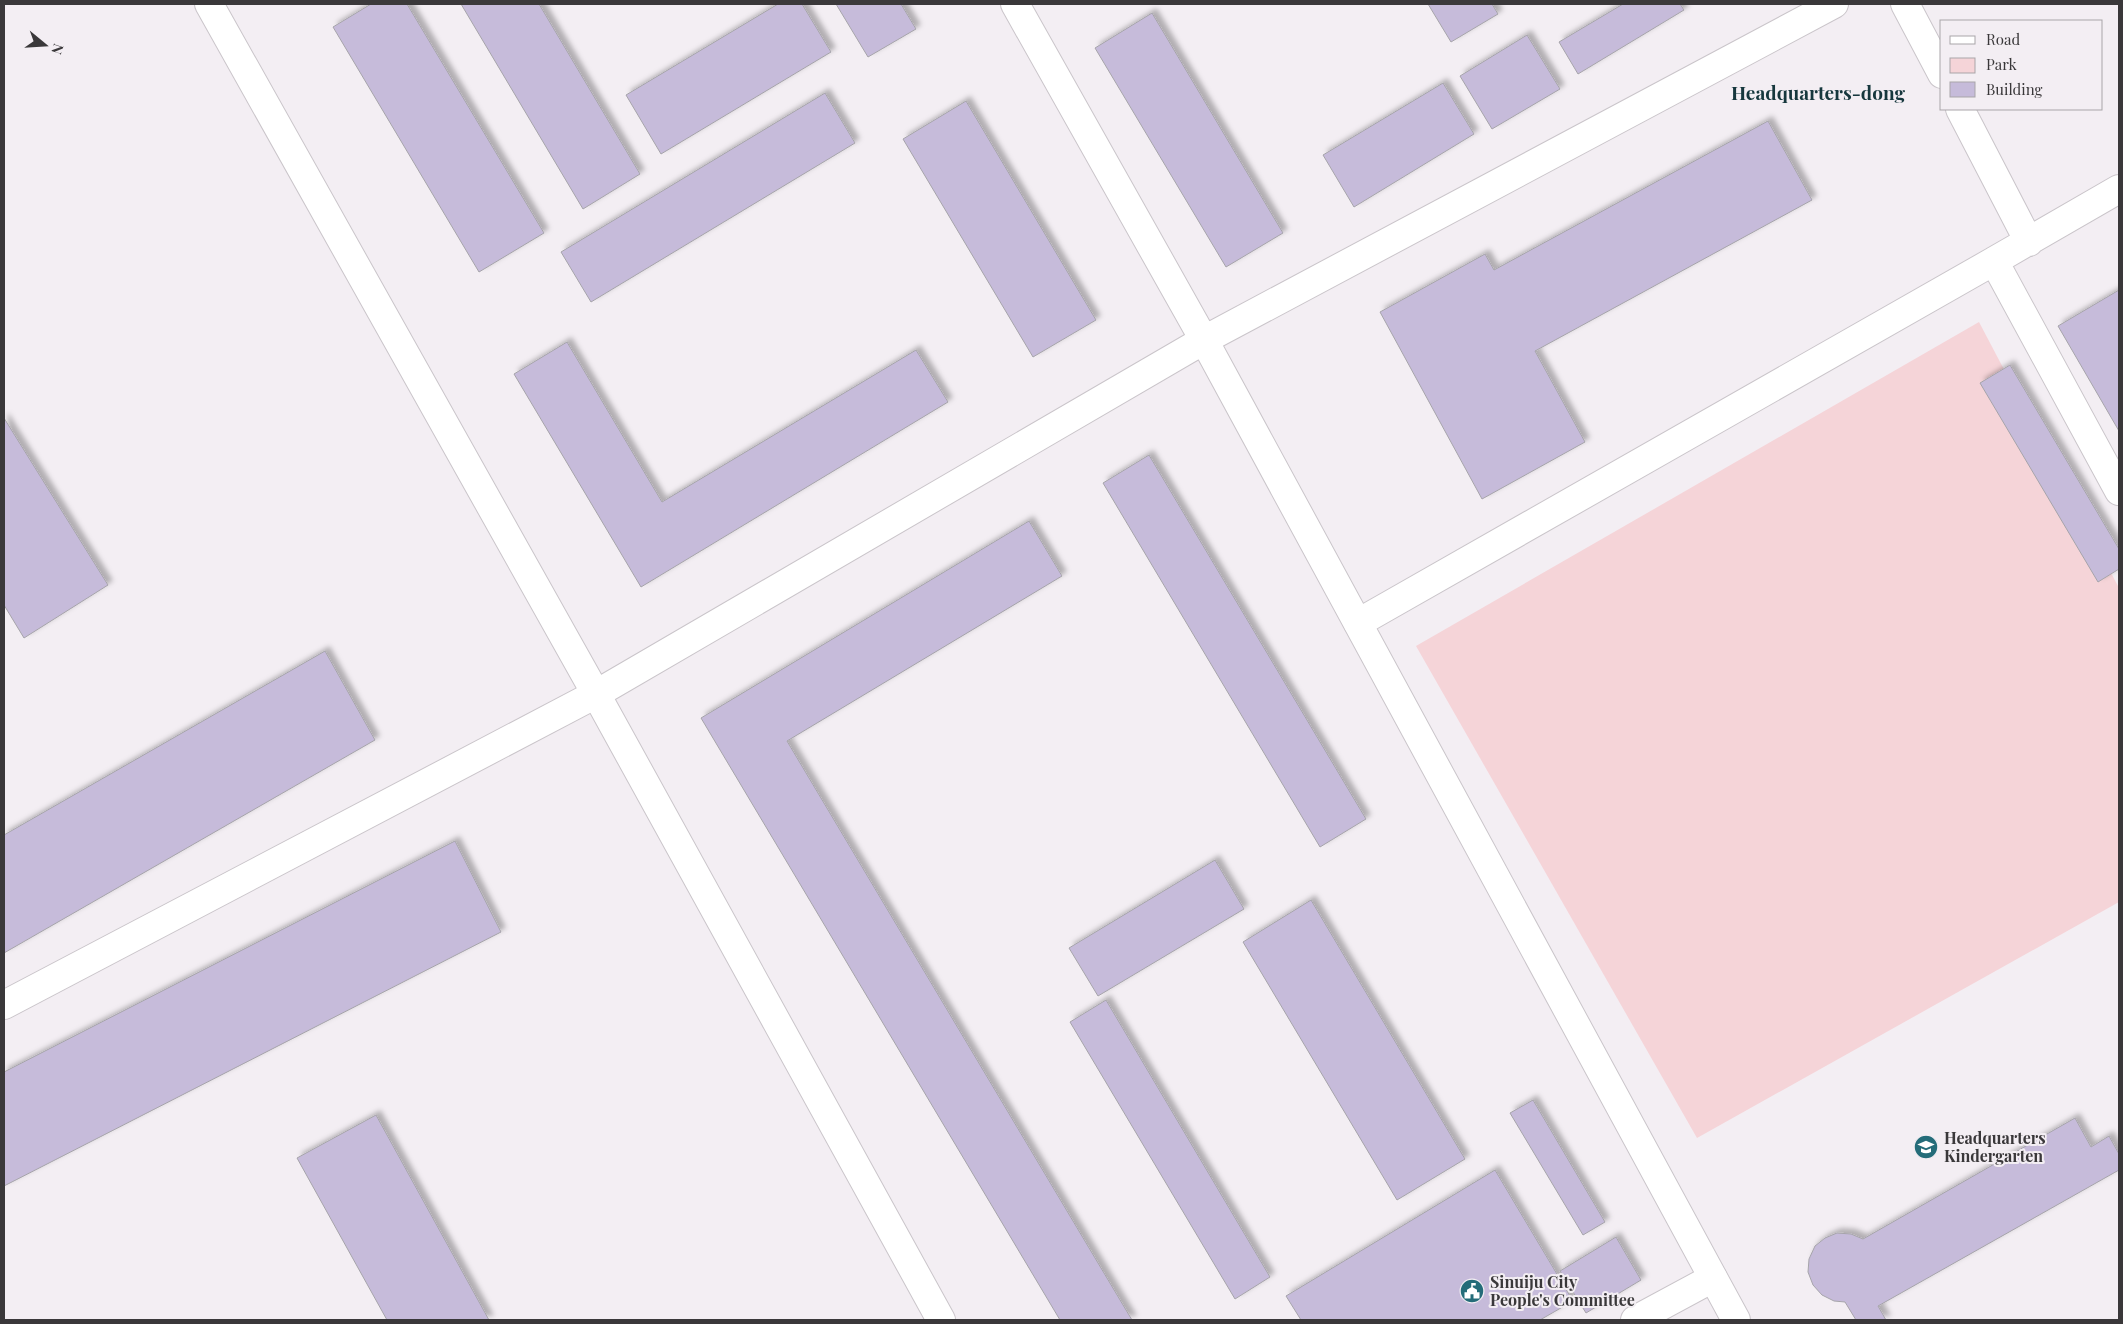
<svg xmlns="http://www.w3.org/2000/svg" width="2123" height="1324" font-family="'Playfair Display',serif">
	<style>
		.green { fill: #f5d4d8 }
		.building { fill: #c6bbda; stroke: #a6a4aa; filter: url(#shadow) }
		.lines { fill: none; stroke-linecap: round; stroke-linejoin: round }
		.minor-casing { stroke: #cac5ca; stroke-width: 30 }
		.tertiary-casing { stroke: #cac5ca; stroke-width: 30 }
		.secondary-casing { stroke: #cac5ca; stroke-width: 30 }
		.minor { stroke: #fff; stroke-width: 28 }
		.tertiary { stroke: #fff; stroke-width: 28 }
		.secondary { stroke: #fff; stroke-width: 28 }
		.labels { text-anchor: middle; stroke-width: 4; stroke-linejoin: round; paint-order: stroke }
		.poi-label { font-size: 16px; font-weight: bold; fill: #3a383a; stroke: #f3eef3; text-anchor: start }
		.quarter-label { font-size: 19px; font-weight: bold; fill: #16373d; stroke: #f3eef3 }
	</style>
	<defs>
		<filter id="shadow"><feDropShadow dx="4.5" dy="-4.5" stdDeviation="2.5" flood-color="#0004"/></filter>
	</defs>
	<rect width="100%" height="100%" fill="#f3eef3"/>
	<path class="green" d="M1979,322L2119,588V902L1697,1138L1416,646Z"/>
	<path class="building" d="M371,4H407L544,233L479,272L333,27Z
		M461,4H539L640,174L583,209Z
		M778,4H802L831,52L661,154L626,95Z
		M836,4H901L916,29L868,57Z
		M1428,4H1492L1498,14L1451,42Z
		M1623,4H1680L1684,10L1578,74L1559,42Z
		M1152,13L1283,233L1226,267L1095,48Z
		M1527,35L1560,89L1492,129L1460,76Z
		M1443,83L1474,134L1354,207L1323,155Z
		M825,93L855,143L591,302L561,252Z
		M966,101L1096,320L1033,357L903,139Z
		M1768,121L1812,200L1535,351L1585,442L1482,499L1380,312L1485,254L1494,270Z
		M2119,290V431L2058,326Z
		M567,342L662,502L916,350L948,402L641,587L514,374Z
		M2010,365L2119,549V569L2098,582L1980,383Z
		M4,418L108,585L24,638L4,605Z
		M1149,455L1366,819L1320,847L1103,483Z
		M1029,521L1062,576L787,741L1132,1320H1060L701,718Z
		M325,651L375,740L4,953V835Z
		M455,841L501,932L4,1186V1072Z
		M1215,860L1244,909L1098,996L1069,948Z
		M1311,900L1465,1159L1397,1200L1243,942Z
		M1106,1000L1270,1277L1235,1299L1070,1022Z
		M1533,1100L1605,1222L1583,1235L1510,1113Z
		M376,1115L489,1320H387L297,1158Z
		M2075,1118L2091,1147L2109,1136L2119,1154V1170L1878,1306L1886,1320H1856L1845,1302L1834,1301L1822,1295L1813,1285L1808,1272L1809,1259L1815,1246L1825,1238L1837,1233L1851,1234L1863,1239Z
		M1495,1170L1573,1301L1540,1320H1301L1286,1296Z
		M1616,1237L1641,1280L1586,1313L1560,1271Z"/>
	<g class="lines">
		<g class="minor-casing">
			<path id="minor" d="M1905,4L1942,74
				M1960,109L2029,242
				M1994,261L2119,189
				M1358,623L1994,261L2119,491
				M1635,1320L1713,1278"/>
		</g>
		<g class="tertiary-casing">
			<path id="tertiary" d="M1015,4L1204,340L1736,1320
				M4,1005L596,694L1204,340L1834,4"/>
		</g>
		<g class="secondary-casing">
			<path id="secondary" d="M209,4L596,694L941,1320"/>
		</g>
		<use href="#minor" class="minor"/>
		<use href="#tertiary" class="tertiary"/>
		<use href="#secondary" class="secondary"/>
	</g>
	<defs>
		<g id="school-disc" transform="scale(1.25)"><circle r="9.5" fill="#246c79" stroke="#f3eef3"/><path d="M0-5L7-2L0 1L-7-2ZM-4 1L0 2.5L4 1V4Q0 6-4 4Z" fill="#fff"/></g>
		<g id="civic-disc" transform="scale(1.25)"><circle r="9.5" fill="#246c79" stroke="#f3eef3"/><path d="M-.6-6.5H3V-4.5H.6V-3L4-1V1h2V6H-6V1h2V-1L-.6-3ZM-1.2 2.5V6h2.4V2.5Z" fill="#fff"/></g>
	</defs>
	<g fill-rule="evenodd">
		<use href="#school-disc" x="1926" y="1147"/>
		<use href="#civic-disc" x="1472" y="1291"/>
	</g>
	<g class="labels">
		<g class="poi-label">
			<text x="1944" y="1144">Headquarters<tspan x="1944" dy="18">Kindergarten</tspan></text>
			<text x="1490" y="1288">Sinuiju City<tspan x="1490" dy="18">People's Committee</tspan></text>
		</g>
		<g class="quarter-label">
			<text x="1818" y="100">Headquarters-dong</text>
		</g>
	</g>
	<rect width="2123" height="1324" fill="none" stroke="#3a383a" stroke-width="10"/>
	<rect x="1940" y="20" width="162" height="90" fill="#f3eef3" stroke="#a9a5a9"/>
	<rect x="1950" y="36" width="25" height="8" fill="#ffffff" stroke="#a9a5a9"/>
	<text x="1986" y="45" font-size="15" fill="#3a383a">Road</text>
	<rect x="1950" y="58" width="25" height="15" fill="#f5d4d8" stroke="#a9a5a9"/>
	<text x="1986" y="70" font-size="15" fill="#3a383a">Park</text>
	<rect x="1950" y="82" width="25" height="15" fill="#c6bbda" stroke="#a9a5a9"/>
	<text x="1986" y="95" font-size="15" fill="#3a383a">Building</text>
	<g transform="translate(45 45) rotate(108)" stroke="#f3eef3" stroke-width="4" paint-order="stroke">
	<path d="M0-4L9 19L0 12L-9 19Z" fill="#3a383a"/>
	<text y="-8" font-size="14" font-weight="bold" text-anchor="middle" fill="#3a383a">N</text>
	</g>
</svg>
